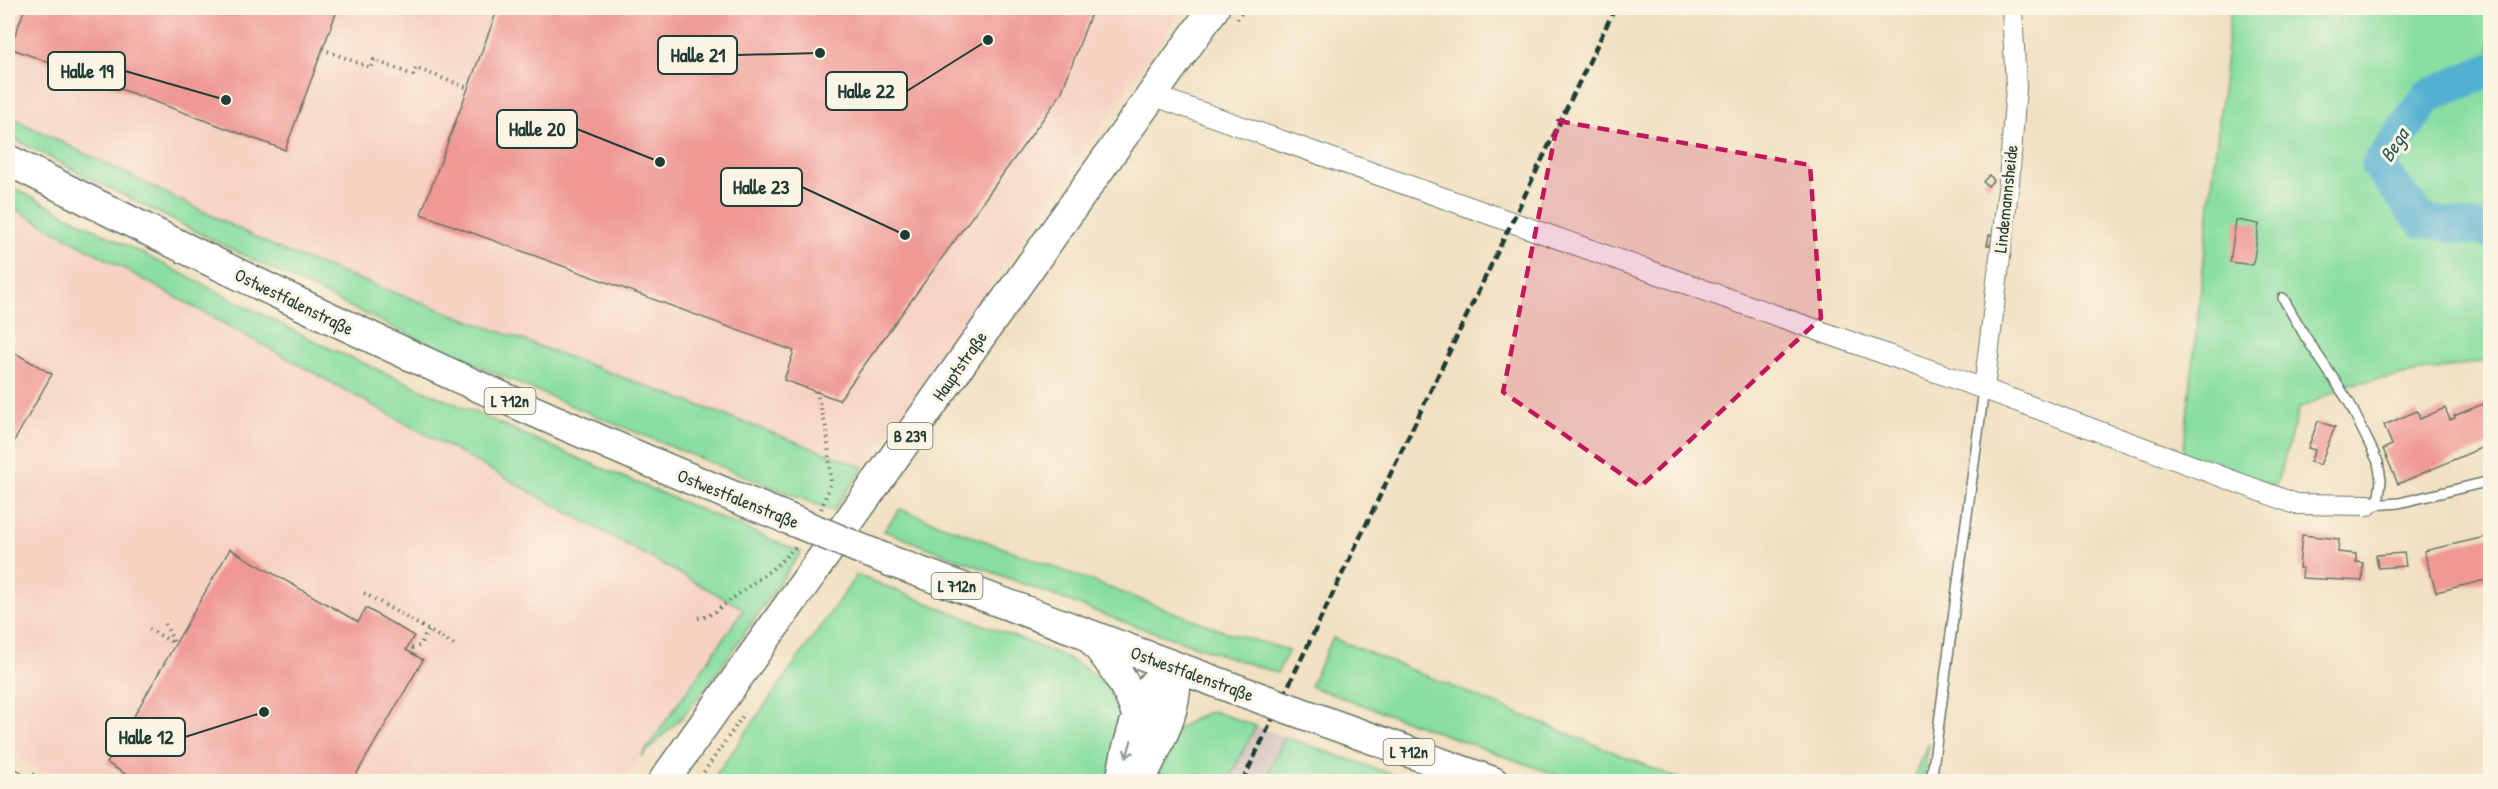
<svg xmlns="http://www.w3.org/2000/svg" width="2498" height="789" font-family="'Patrick Hand',sans-serif">
	<style>
		.built { fill: #f6d2c3 }
		.railway { fill: #d1bfbd }
		.grass { fill: #88dea0; stroke: #548e6a; stroke-width: 1.5 }
		.lines { fill: none; stroke-linecap: round; stroke-linejoin: round }
		.river { stroke: #53b0d1; stroke-width: 34 }
		.building { fill: #ef9894 }
		.service-casing { stroke: #687665; stroke-width: 12 }
		.minor-casing { stroke: #687665; stroke-width: 22 }
		.tertiary-casing { stroke: #687665; stroke-width: 27 }
		.primary-casing { stroke: #687665; stroke-width: 33 }
		.path { stroke: #687665; stroke-width: 4; stroke-dasharray: 1.5 4.5; stroke-linecap: butt }
		.service { stroke: #fff; stroke-width: 9 }
		.minor { stroke: #fff; stroke-width: 20 }
		.tertiary { stroke: #fff; stroke-width: 24 }
		.primary { stroke: #fff; stroke-width: 30 }
		.rail { stroke: #1f3d34; stroke-width: 4.5; stroke-dasharray: 9 4.5; stroke-linecap: butt }
		.primary-bridge-casing { stroke: #687665; stroke-width: 33; stroke-linecap: butt }
		.primary-bridge { stroke: #fff; stroke-width: 30 }
		.oneway { stroke: #8f9e9a }
		.marked { fill: #c2185b; fill-opacity: 0.2; stroke: #c2185b; stroke-width: 4.5; stroke-dasharray: 12 8; stroke-linejoin: round }
		.labels { text-anchor: middle; stroke-width: 6; stroke-linejoin: round; paint-order: stroke }
		.shield { fill: #fcf5e5; stroke: #617469; stroke-width: 1.5 }
		.shield-label { font-size: 16px; font-weight: bold; fill: #1f3d34 }
		.street-label { font-size: 18px; fill: #1f3d34; stroke: #fcf5e5 }
		.water-label { font-size: 20px; font-style: italic; fill: #2c5a5b; stroke: #fcf5e5 }
		.leader { fill: none; stroke: #1f3d34; stroke-width: 2 }
		.callout-dot { fill: #1f3d34; stroke: #fcf5e5; stroke-width: 2 }
		.callout { fill: #fcf5e5; stroke: #1f3d34; stroke-width: 2 }
		.callout-label { font-size: 20px; text-anchor: middle; font-weight: bold; fill: #1f3d34 }
	</style>
	<rect width="100%" height="100%" fill="#fcf5e5"/>
	<filter id="ink" filterUnits="userSpaceOnUse"><feTurbulence type="fractalNoise" baseFrequency=".0167" numOctaves="2"/><feDisplacementMap in="SourceGraphic" scale="12" xChannelSelector="R" yChannelSelector="G"/><feConvolveMatrix kernelMatrix="1 2 1 2 8 2 1 2 1" color-interpolation-filters="sRGB"/></filter>
	<filter id="wash" filterUnits="userSpaceOnUse"><feTurbulence type="fractalNoise" baseFrequency=".008" numOctaves="4" result="noise"/><feDisplacementMap in="SourceGraphic" scale="24" xChannelSelector="R" yChannelSelector="G"/><feGaussianBlur stdDeviation="1.35" result="paint"/><feColorMatrix in="noise" values="0 0 0 0 0 0 0 0 0 0 0 0 0 0 0 0 0 1.4 0 .05"/><feComposite in="paint" operator="in"/></filter>
	<g filter="url(#wash)">
		<rect width="100%" height="100%" fill="#f1e0c1"/>
		<path class="built" d="M8,8H1183L864,467L288,253L8,116Z
			M8,205L744,609L624,781L57,782L8,753Z"/>
		<path class="railway" d="M1256,726L1285,737L1264,781L1228,782Z"/>
		<path class="grass" d="M2231,8H2490V360L2351,384L2299,409L2276,486L2183,456Z
			M8,116L288,253L864,467L833,511C686,453 539,395 395,328C264,267 136,202 8,136Z
			M8,185L322,345L580,459L801,552L707,687L683,716L641,757L744,609L8,205Z
			M900,509L1229,633L1289,650L1277,673L1121,621L884,531Z
			M857,575L1063,656C1089,670 1117,685 1123,717C1124,728 1111,769 1107,781L711,782Z
			M1333,638L1684,781H1573L1310,686Z
			M1212,711L1256,726L1228,781L1153,782L1179,728L1197,717Z
			M1285,737L1411,781H1264Z
			M1929,743L1924,781H1914C1917,763 1922,760 1929,743Z"/>
		<g class="lines">
			<path class="river" d="M2490,70L2428,96L2378,166L2422,221L2490,231"/>
		</g>
		<g id="blocks">
			<path class="building" d="M25,8H338L285,150L10,48Z
				M498,8H1093L1061,94L839,400L784,380L794,351L421,214Z
				M1989,175L1994,180L1988,186L1983,182Z
				M2236,220L2259,224L2253,265L2230,262Z
				M1989,235H1993L1991,245H1987Z
				M8,349L52,374L8,452Z
				M2490,401V444L2398,484L2383,449L2392,445L2384,425L2417,411L2420,419L2445,408L2450,420L2455,418L2454,416Z
				M2318,421L2335,427L2320,465L2310,462L2315,450L2308,448Z
				M2302,535L2339,539L2338,552L2356,554V562L2363,563L2362,581L2302,578L2303,568H2299Z
				M2490,536V579L2436,592L2424,551Z
				M230,549L358,622L366,608L414,636L406,650L423,660L352,782H138L107,763Z
				M2404,553L2406,566L2378,568L2376,555Z"/>
		</g>
	</g>
	<g filter="url(#ink)">
		<use href="#blocks" fill-opacity="0" stroke="#687665" stroke-width="1.5"/>
		<g class="lines">
			<g class="service-casing">
				<path id="service" d="M2283,298L2305,336L2349,402L2378,462L2381,480L2378,505
					M2373,505L2399,503L2482,483
					M1931,782L1984,389"/>
			</g>
			<g class="minor-casing">
				<path id="minor" d="M1152,95L1984,389L2296,504L2368,505
					M1984,389L2009,182L2016,87L2012,8"/>
			</g>
			<g class="tertiary-casing">
				<path id="tertiary" d="M8,779L13,782"/>
			</g>
			<g class="primary-casing">
				<path id="primary" d="M8,160C262,289 519,411 784,517
					M890,561L1238,690
					M1091,638C1112,663 1128,686 1138,717
					M1326,722L1493,782
					M663,782L1214,8
					M1122,782C1123,759 1139,704 1152,686C1158,678 1165,673 1174,668
					M1139,782C1156,747 1181,708 1174,668"/>
			</g>
			<path class="path" d="M1237,19L1245,8
				M322,49L371,68L374,60L413,75L416,68L468,88
				M816,391L827,431L831,482L821,509
				M364,593L456,646
				M698,618L706,617L713,613L776,566L795,547
				M165,624L175,644
				M149,629L175,644
				M406,650L419,646L429,630
				M33,774L45,782
				M697,782L745,713"/>
			<use href="#service" class="service"/>
			<use href="#minor" class="minor"/>
			<use href="#tertiary" class="tertiary"/>
			<use href="#primary" class="primary"/>
			<path class="rail" d="M1242,782L1615,8"/>
			<g class="primary-bridge-casing">
				<path id="primary-bridge" d="M784,517L890,561
					M1238,690L1326,722"/>
			</g>
			<use href="#primary-bridge" class="primary-bridge"/>
		</g>
		<defs><path id="oneway-shaft" d="M-6 0H5M1.5-3L5.5 0L1.5 3" fill="none" stroke-width="1.6" stroke-linecap="round" stroke-linejoin="round" transform="scale(1.5)"/></defs>
		<use class="oneway" href="#oneway-shaft" transform="translate(1129 749) rotate(105)"/>
	</g>
	<path class="marked" d="M1558,121L1810,165L1821,318L1640,487L1503,392Z"/>
	<g class="labels">
		<g class="shield">
			<rect x="484.5" y="388" width="51" height="26" rx="4.5"/>
			<rect x="887.5" y="423" width="45" height="26" rx="4.5"/>
			<rect x="931.5" y="573" width="51" height="26" rx="4.5"/>
			<rect x="1383.5" y="739" width="51" height="26" rx="4.5"/>
		</g>
		<g class="shield-label">
			<text x="510" y="407">L 712n</text>
			<text x="910" y="442">B 239</text>
			<text x="957" y="592">L 712n</text>
			<text x="1409" y="758">L 712n</text>
		</g>
		<g class="street-label">
			<text transform="translate(2006 199) rotate(-84)" y="6">Lindemannsheide</text>
			<text transform="translate(294 302) rotate(26)" y="6">Ostwestfalenstraße</text>
			<text transform="translate(960 366) rotate(-55)" y="6">Hauptstraße</text>
			<text transform="translate(738 499) rotate(22)" y="6">Ostwestfalenstraße</text>
			<text transform="translate(1192 674) rotate(20)" y="6">Ostwestfalenstraße</text>
		</g>
		<g class="water-label">
			<text transform="translate(2394 145) rotate(-57)" y="7">Bega</text>
		</g>
	</g>
	<path class="leader" d="M820 53L737 55M226 100L125 71M988 40L907 91M660 162L577 129M905 235L802 187M264 712L185 737"/>
	<g class="callout-dot">
		<circle cx="820" cy="53" r="6"/>
		<circle cx="226" cy="100" r="6"/>
		<circle cx="988" cy="40" r="6"/>
		<circle cx="660" cy="162" r="6"/>
		<circle cx="905" cy="235" r="6"/>
		<circle cx="264" cy="712" r="6"/>
	</g>
	<g class="callout">
		<rect x="658" y="36" width="79" height="38" rx="6"/>
		<rect x="48" y="52" width="77" height="38" rx="6"/>
		<rect x="826" y="72" width="81" height="38" rx="6"/>
		<rect x="497" y="110" width="80" height="38" rx="6"/>
		<rect x="721" y="168" width="81" height="38" rx="6"/>
		<rect x="106" y="718" width="79" height="38" rx="6"/>
	</g>
	<g class="callout-label">
		<text x="698" y="62">Halle 21</text>
		<text x="87" y="78">Halle 19</text>
		<text x="866" y="98">Halle 22</text>
		<text x="537" y="136">Halle 20</text>
		<text x="761" y="194">Halle 23</text>
		<text x="146" y="744">Halle 12</text>
	</g>
	<rect width="2498" height="789" fill="none" stroke="#fcf5e5" stroke-width="30"/>
</svg>
